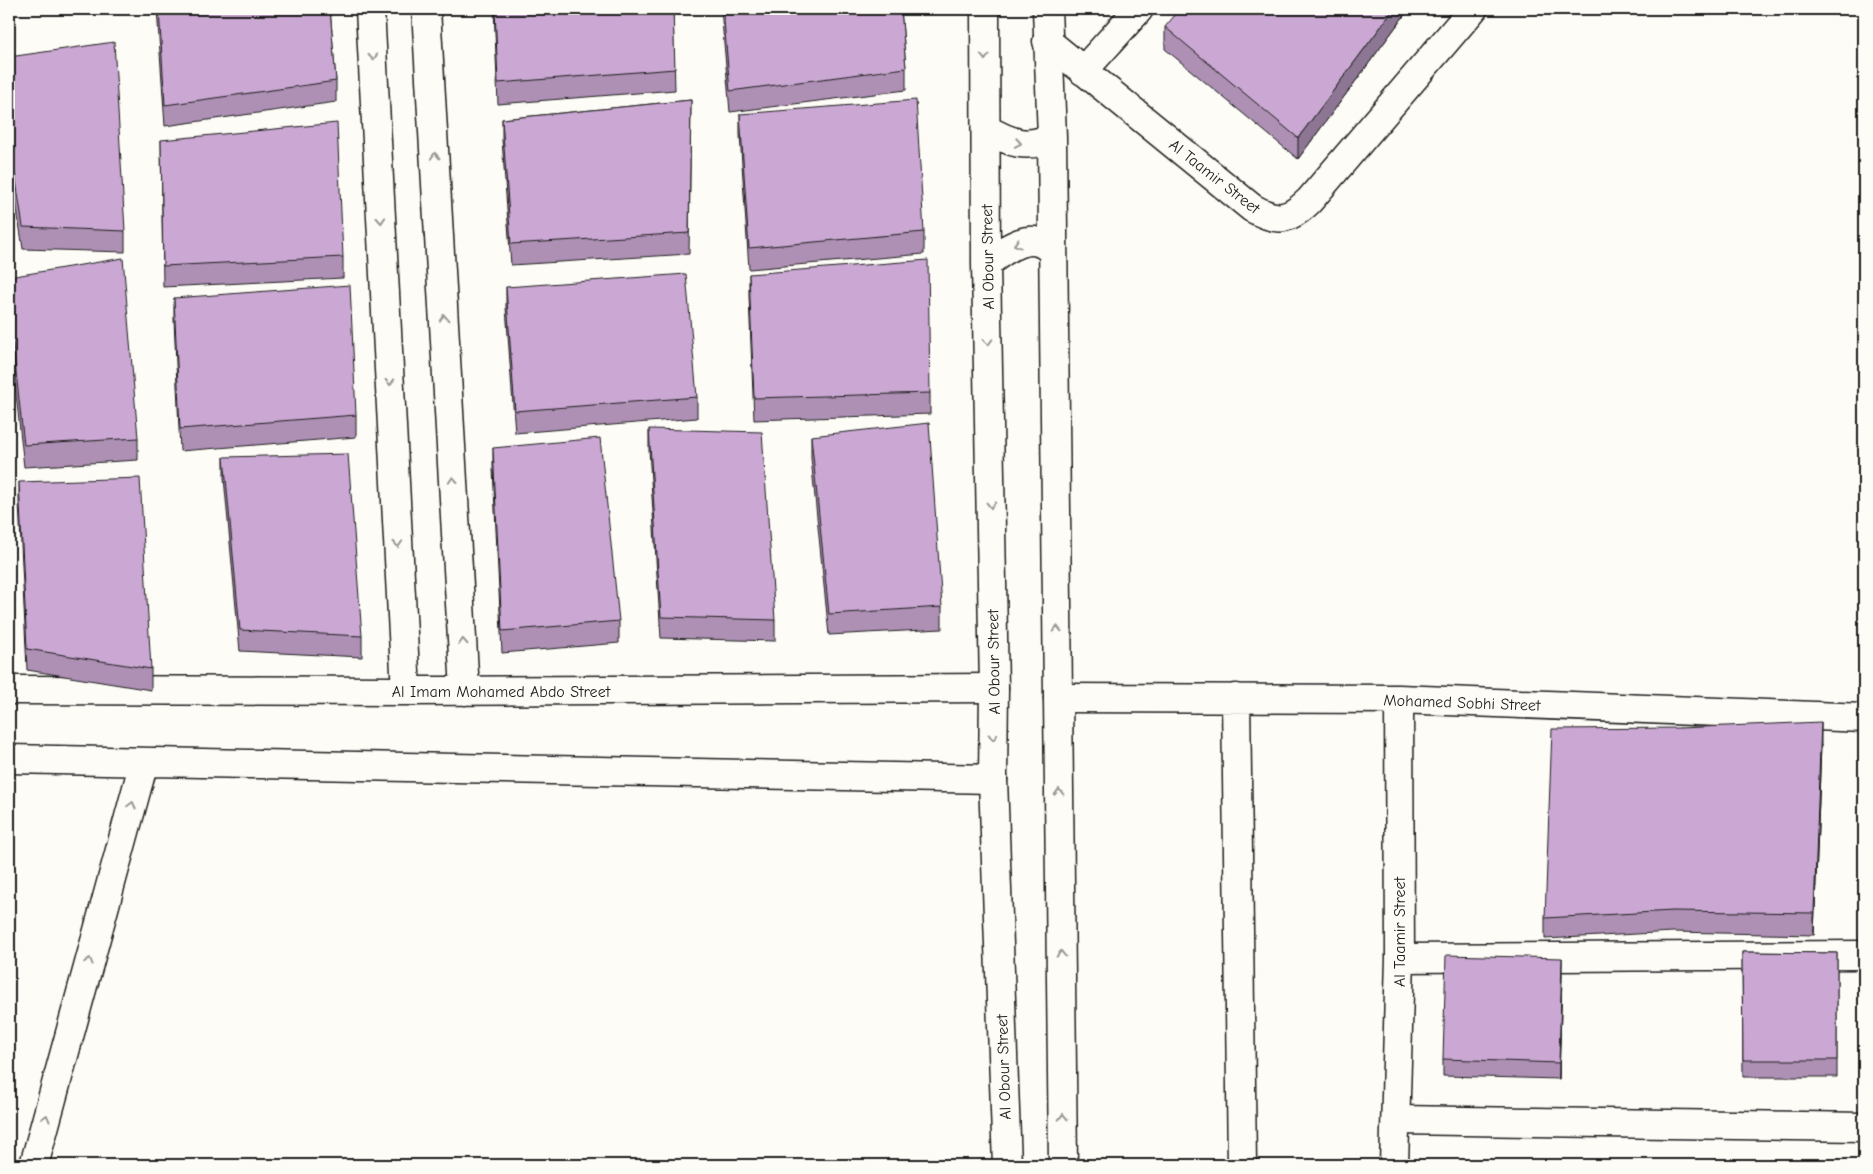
<svg xmlns="http://www.w3.org/2000/svg" width="1873" height="1174" font-family="'Comic Neue',sans-serif">
	<style>
		.lines { fill: none; stroke-linecap: round; stroke-linejoin: round }
		.street-casing { stroke: #1c1c1c; stroke-width: 31 }
		.secondary-casing { stroke: #1c1c1c; stroke-width: 31 }
		.street { stroke: #fdfcf7; stroke-width: 28 }
		.secondary { stroke: #fdfcf7; stroke-width: 28 }
		.wall { fill: #ae90b5; stroke: #1c1c1c }
		.shaded-wall { fill: #8d7694; stroke: #1c1c1c }
		.building { fill: #caa8d3; stroke: #1c1c1c }
		.oneway { stroke: #989794 }
		.labels { text-anchor: middle; stroke-width: 5; stroke-linejoin: round; paint-order: stroke }
		.street-label { font-size: 16px; fill: #1c1c1c; stroke: #fdfcf7 }
	</style>
	<rect width="100%" height="100%" fill="#fdfcf7"/>
	<filter id="ink" filterUnits="userSpaceOnUse"><feTurbulence type="fractalNoise" baseFrequency=".02" numOctaves="2"/><feDisplacementMap in="SourceGraphic" scale="10" xChannelSelector="R" yChannelSelector="G"/><feConvolveMatrix kernelMatrix="1 2 1 2 8 2 1 2 1" color-interpolation-filters="sRGB"/></filter>
	<g filter="url(#ink)">
		<g class="lines">
			<g class="street-casing">
				<path id="street" d="M370,9L406,691
					M426,9L465,691
					M1047,41L1252,208C1277,222 1288,221 1309,201L1473,9
					M1083,71L1139,9
					M9,690L406,691L994,688
					M1058,698L1399,699L1864,718
					M1236,698L1242,1165
					M9,759L993,779
					M1400,958L1864,955
					M1396,1120L1864,1127
					M34,1165L144,762
					M1394,1165L1400,958L1399,699"/>
			</g>
			<g class="secondary-casing">
				<path id="secondary" d="M985,9L986,264L994,688L993,779L1007,1165
					M1047,9L1052,137L1063,1165
					M986,129C1009,142 1027,150 1052,137
					M986,264C1004,250 1031,228 1052,251"/>
			</g>
			<use href="#street" class="street"/>
			<use href="#secondary" class="secondary"/>
		</g>
		<path class="wall" d="M157,9H330L336,81V102L165,126Z
			M494,9H673L675,90L498,104Z
			M721,9H901L906,68V90L730,112Z
			M1409,9L1298,159L1165,49V27Z
			M9,57L125,231V252L23,249L9,156Z
			M691,100L689,254L511,265L502,140V119Z
			M740,114L924,232V254L749,269L740,135Z
			M161,140L343,257V278L163,287Z
			M749,274L930,393V414L754,420L749,296Z
			M9,277L138,438V460L24,467L9,330Z
			M506,287L697,397V418L515,433L506,308Z
			M174,298L356,415V437L180,451L174,320Z
			M649,429L775,620V641L661,638L649,450Z
			M811,436L942,607V629L829,635L811,458Z
			M493,448L619,621V643L502,653L493,469Z
			M224,457L362,636V657L240,651L224,478Z
			M19,482L151,669V690L27,670L19,503Z
			M1679,728L1821,744L1814,935L1673,932L1545,939V918Z
			M1742,952L1837,953V1077H1743Z
			M1562,975L1559,1079L1443,1076V1059Z"/>
		<path class="shaded-wall" d="M1394,9H1409L1298,159V138Z
			M1821,722V744L1814,935V913Z
			M1562,958V975L1559,1079V1063Z"/>
		<path class="building" d="M159,9H330L336,81L165,105Z
			M495,9H673L675,69L498,83Z
			M723,9H901L906,68L730,91Z
			M1180,9H1394L1298,138L1165,27Z
			M114,42L125,231L23,227L9,134V57Z
			M691,100L689,233L511,244L502,119Z
			M916,100L924,232L749,248L740,114Z
			M337,123L343,257L163,266L161,140Z
			M123,258L138,438L24,445L9,308V277Z
			M928,260L930,393L754,398L749,274Z
			M686,274L697,397L515,411L506,287Z
			M350,285L356,415L180,429L174,298Z
			M929,423L942,607L829,614L811,436Z
			M649,429L762,432L775,620L661,617Z
			M600,438L619,621L502,631L493,448Z
			M348,454L362,636L240,630L224,457Z
			M140,478L151,669L27,649L19,482Z
			M1821,722L1814,913L1673,911L1545,918L1552,729L1679,728Z
			M1742,952L1837,953V1060H1743Z
			M1446,955L1562,958L1559,1063L1443,1059Z"/>
		<defs><path id="oneway-chevron" d="M-2-3.5L2.5 0L-2 3.5" fill="none" stroke-width="1.6" stroke-linecap="round" stroke-linejoin="round" transform="scale(1.25)"/></defs>
		<g class="oneway">
			<use href="#oneway-chevron" transform="translate(373 57) rotate(87)"/>
			<use href="#oneway-chevron" transform="translate(985 57) rotate(90)"/>
			<use href="#oneway-chevron" transform="translate(1018 143) rotate(10)"/>
			<use href="#oneway-chevron" transform="translate(435 156) rotate(-93)"/>
			<use href="#oneway-chevron" transform="translate(381 220) rotate(87)"/>
			<use href="#oneway-chevron" transform="translate(1017 244) rotate(164)"/>
			<use href="#oneway-chevron" transform="translate(444 318) rotate(-93)"/>
			<use href="#oneway-chevron" transform="translate(988 342) rotate(89)"/>
			<use href="#oneway-chevron" transform="translate(390 382) rotate(87)"/>
			<use href="#oneway-chevron" transform="translate(453 480) rotate(-93)"/>
			<use href="#oneway-chevron" transform="translate(991 505) rotate(89)"/>
			<use href="#oneway-chevron" transform="translate(398 544) rotate(87)"/>
			<use href="#oneway-chevron" transform="translate(1057 629) rotate(-91)"/>
			<use href="#oneway-chevron" transform="translate(463 642) rotate(-93)"/>
			<use href="#oneway-chevron" transform="translate(993 737) rotate(91)"/>
			<use href="#oneway-chevron" transform="translate(1059 792) rotate(-91)"/>
			<use href="#oneway-chevron" transform="translate(132 805) rotate(-75)"/>
			<use href="#oneway-chevron" transform="translate(1061 954) rotate(-91)"/>
			<use href="#oneway-chevron" transform="translate(89 961) rotate(-75)"/>
			<use href="#oneway-chevron" transform="translate(1063 1117) rotate(-91)"/>
			<use href="#oneway-chevron" transform="translate(46 1118) rotate(-75)"/>
		</g>
	</g>
	<g class="labels">
		<g class="street-label">
			<text transform="translate(1215 176) rotate(38)" y="6">Al Taamir Street</text>
			<text transform="translate(987 257) rotate(-91)" y="6">Al Obour Street</text>
			<text transform="translate(993 662) rotate(-91)" y="6">Al Obour Street</text>
			<text x="501" y="697">Al Imam Mohamed Abdo Street</text>
			<text transform="translate(1462 702) rotate(2)" y="6">Mohamed Sobhi Street</text>
			<text transform="translate(1399 932) rotate(-90)" y="6">Al Taamir Street</text>
			<text transform="translate(1003 1067) rotate(-92)" y="6">Al Obour Street</text>
		</g>
	</g>
	<rect width="1873" height="1174" fill="none" stroke="#fdfcf7" stroke-width="30"/>
	<rect x="15" y="15" width="1843" height="1144" fill="none" stroke="#1c1c1c" stroke-width="2" filter="url(#ink)"/>
</svg>
